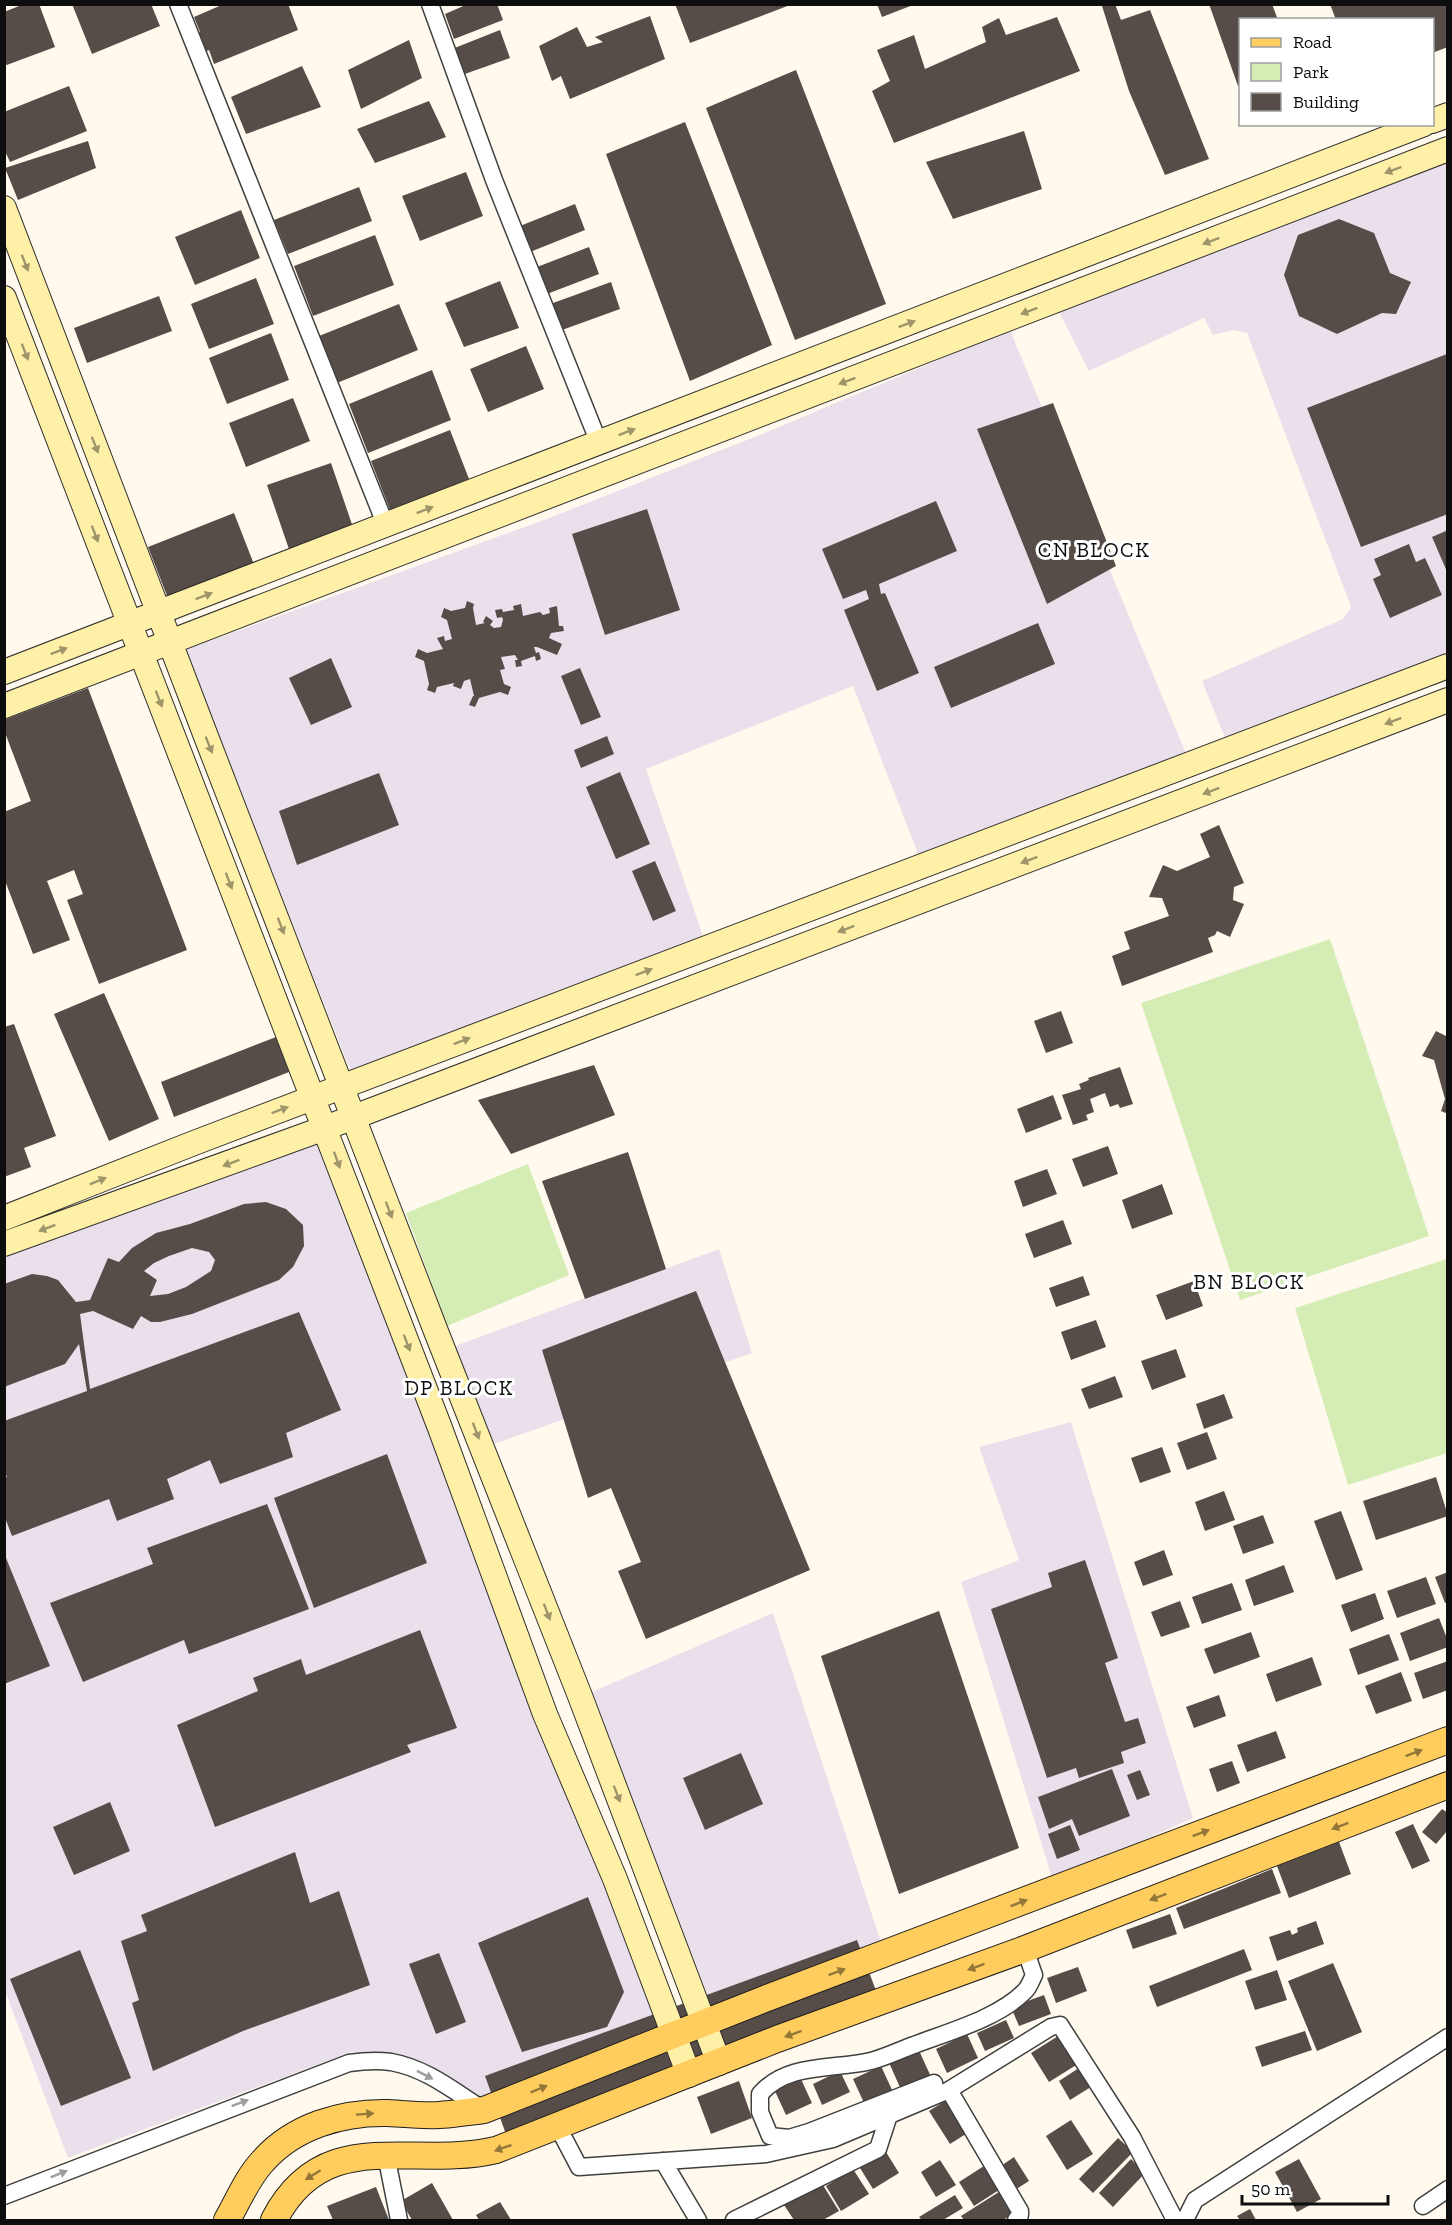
<svg xmlns="http://www.w3.org/2000/svg" width="1452" height="2225" font-family="'Zilla Slab',serif">
	<style>
		.industrial { fill: #eae0ec }
		.green { fill: #d5ecb4 }
		.building { fill: #564d48; fill-rule: evenodd }
		.lines { fill: none; stroke-linecap: round; stroke-linejoin: round }
		.street-casing { stroke: #404040; stroke-width: 19 }
		.secondary-casing { stroke: #2f2f2f; stroke-width: 26 }
		.primary-casing { stroke: #1e1e1e; stroke-width: 28 }
		.street { stroke: #fff; stroke-width: 16 }
		.secondary { stroke: #fff0a8; stroke-width: 24 }
		.primary { stroke: #ffcd5d; stroke-width: 26 }
		.oneway { fill: #9e956a }
		.oneway2 { fill: #927739 }
		.oneway3 { fill: #9e9e9e }
		.labels { text-anchor: middle; stroke-width: 6; stroke-linejoin: round; paint-order: stroke }
		.neighbourhood-label { font-size: 21px; letter-spacing: 1.5px; fill: #0d0d0d; stroke: #fff }
	</style>
	<rect width="100%" height="100%" fill="#fffaed"/>
	<path class="industrial" d="M1447,159V658L1227,743L1202,681L1343,619L1351,607L1247,333L1234,330L1213,335L1204,318L1089,371L1058,310Z
		M1010,330L1187,756L920,859L853,686L646,769L704,939L351,1072L185,650L544,520L757,436Z
		M318,1138L665,2030L460,2105L396,2057L351,2052L68,2158L5,1991V1251Z
		M719,1249L752,1353L488,1446L447,1349Z
		M1071,1422L1193,1818L1053,1881L961,1582L1019,1560L979,1447Z
		M773,1613L881,1942L712,2007L592,1692Z"/>
	<path class="green" d="M1330,939L1429,1236L1240,1300L1141,1003Z
		M528,1164L569,1275L447,1326L406,1213Z
		M1447,1259V1453L1348,1485L1295,1308Z"/>
	<path class="building" d="M24,4H39L55,47L4,66V12Z
		M72,4H151L160,26L92,54Z
		M224,4H288L298,30L214,64L209,50L202,53L195,35L200,32L194,17Z
		M468,4H497L503,20L454,39L445,14Z
		M675,4H789L790,5L690,43Z
		M877,4H913V5L882,17Z
		M1105,4H1115L1121,20L1150,10L1209,159L1165,175L1129,91L1102,6Z
		M1209,4H1272L1278,20H1240V85L1238,86Z
		M1330,4H1448V47L1432,53V20H1336Z
		M650,16L665,59L570,99L561,76L552,81L539,46L577,27L587,47L603,42L595,37Z
		M1057,17L1080,71L894,143L872,91L890,81L877,50L914,35L925,69L986,42L982,27L999,18L1006,35Z
		M500,30L510,58L462,75L452,49Z
		M409,40L422,78L361,109L348,70Z
		M302,66L321,107L246,134L231,97Z
		M796,70L886,304L795,340L706,108Z
		M69,86L87,131L10,162L4,149V112Z
		M429,101L446,137L375,163L357,129Z
		M685,122L772,345L690,381L606,154Z
		M1024,131L1042,189L953,219L926,162Z
		M88,141L96,168L18,200L5,168Z
		M466,172L483,216L420,241L402,196Z
		M359,187L372,221L288,254L274,220Z
		M575,204L585,230L530,252L520,226Z
		M241,210L260,258L195,285L175,237Z
		M1339,219L1374,233L1390,273L1411,282L1396,314L1382,313L1337,334L1299,316L1284,275L1298,235Z
		M375,235L394,285L313,316L294,266Z
		M589,247L599,274L547,294L537,267Z
		M256,278L274,324L209,349L191,304Z
		M500,281L519,328L464,347L445,303Z
		M611,282L620,309L562,330L553,303Z
		M159,296L172,331L87,363L74,328Z
		M399,304L418,350L337,383L319,336Z
		M271,333L289,380L227,404L209,358Z
		M526,346L544,389L488,412L470,369Z
		M1447,354L1448,514L1361,547L1307,408Z
		M432,370L451,420L368,453L349,404Z
		M293,398L310,441L246,467L229,423Z
		M1053,403L1116,566L1047,604L977,429Z
		M450,430L469,479L390,510L371,461Z
		M331,463L356,536L292,558L267,485Z
		M936,501L957,551L879,584L881,594L885,593L919,673L877,691L844,610L869,599L866,590L843,599L822,549Z
		M647,509L680,610L605,635L572,534Z
		M234,513L257,572L171,606L148,547Z
		M1448,530V574L1432,537Z
		M1409,544L1416,562L1425,558L1442,595L1390,618L1373,579L1381,575L1374,559Z
		M467,601L474,604L473,608L476,625L485,623L483,622L486,616L493,621L490,625L494,628L501,627L503,620L502,617L497,618L495,610L502,609L503,612L514,610L513,606L521,604L523,616L540,612L543,615L550,613L549,608L557,606L559,626H563L564,631L551,633L549,638L562,644L557,655L537,647H534L536,653L539,652L541,659L536,661L535,656L521,661L522,666L516,667L515,660H518L515,655L501,657L505,669L500,670L504,684L511,687L508,695L500,692L479,698L475,707L469,705L473,696H474L470,679L464,681L461,689L453,686L454,683L437,687L435,693L427,690L429,684L424,661L415,657L418,649L427,653L443,649L437,638L444,636L445,641L452,639L447,620L441,617L444,608L451,611L465,608Z
		M1038,623L1055,664L951,708L934,667Z
		M331,658L352,707L311,725L289,678Z
		M580,668L601,717L581,725L561,676Z
		M88,688L187,950L99,984L67,900L83,894L74,870L47,881L70,940L33,954L4,878V812L31,801L4,730V720Z
		M607,736L614,754L581,768L574,750Z
		M620,772L650,844L616,859L586,787Z
		M379,773L399,825L297,865L279,811Z
		M1219,825L1244,883L1234,887L1233,900L1244,904L1230,937L1217,931L1215,935L1208,938L1213,952L1122,986L1112,956L1130,949L1124,932L1169,916L1162,898L1149,897L1163,865L1177,871L1210,857L1200,834Z
		M655,861L676,911L653,921L632,871Z
		M104,993L159,1119L109,1141L54,1014Z
		M1061,1011L1073,1043L1046,1053L1034,1021Z
		M14,1024L56,1136L24,1148L31,1167L4,1177V1027Z
		M1436,1031L1448,1037V1114L1441,1111L1445,1099L1434,1060L1422,1056Z
		M276,1037L289,1072L174,1117L161,1082Z
		M594,1065L615,1115L511,1154L478,1100Z
		M1120,1067L1133,1104L1120,1108L1118,1104L1110,1107L1105,1093L1090,1099L1094,1112L1086,1115L1088,1120L1073,1125L1062,1095L1081,1089L1079,1084L1089,1080L1088,1078Z
		M1053,1095L1062,1119L1026,1133L1017,1109Z
		M1108,1146L1118,1174L1083,1187L1072,1159Z
		M628,1152L666,1269L585,1299L542,1181Z
		M1047,1169L1057,1194L1023,1207L1014,1181Z
		M1162,1184L1173,1214L1132,1229L1122,1200Z
		M266,1202L286,1209L303,1225L304,1246L293,1267L279,1280L192,1314L160,1322H151L141,1316L133,1329L93,1311L80,1314L90,1389L299,1312L341,1410L286,1433L293,1457L220,1484L210,1460L167,1479L174,1499L117,1521L109,1499L12,1536L4,1515V1478L7,1477L4,1471V1421L87,1391L79,1344L65,1364L4,1387V1284L32,1274L47,1276L58,1280L76,1302L90,1300L108,1258L119,1262L132,1248L156,1233L190,1224L244,1204ZM192,1248L209,1252L215,1260L211,1271L186,1287L168,1294L150,1296L157,1280L144,1271L154,1263L169,1256Z
		M1063,1220L1072,1244L1034,1258L1025,1234Z
		M1083,1276L1090,1295L1056,1307L1049,1288Z
		M1194,1281L1203,1306L1166,1320L1156,1295Z
		M696,1291L810,1570L646,1639L618,1571L641,1562L611,1488L588,1498L542,1350Z
		M1096,1320L1106,1347L1071,1360L1061,1332Z
		M1176,1349L1186,1377L1152,1390L1141,1361Z
		M1115,1376L1123,1397L1089,1409L1081,1389Z
		M1224,1394L1233,1418L1204,1429L1196,1404Z
		M1207,1432L1217,1459L1187,1470L1177,1443Z
		M1162,1447L1171,1472L1140,1483L1131,1458Z
		M387,1454L427,1563L314,1608L274,1498Z
		M1436,1477L1448,1516L1376,1540L1363,1501Z
		M1224,1491L1235,1520L1205,1531L1195,1502Z
		M267,1504L309,1609L189,1654L184,1640L83,1682L50,1603L153,1564L147,1548Z
		M1341,1511L1363,1570L1336,1580L1314,1521Z
		M1263,1515L1274,1543L1243,1554L1233,1526Z
		M1164,1550L1173,1575L1143,1586L1134,1562Z
		M4,1553L50,1666L4,1684Z
		M1085,1560L1118,1658L1105,1663L1125,1722L1138,1718L1146,1743L1121,1752L1124,1763L1079,1778L1076,1768L1047,1778L991,1609L1052,1587L1048,1573Z
		M1284,1565L1294,1592L1254,1606L1245,1580Z
		M1448,1572V1602L1445,1603L1435,1577Z
		M1426,1577L1436,1604L1397,1618L1387,1591Z
		M1232,1583L1242,1610L1202,1624L1192,1597Z
		M1375,1593L1384,1619L1351,1632L1341,1605Z
		M1180,1601L1190,1627L1161,1637L1151,1612Z
		M939,1611L1019,1848L899,1894L821,1656Z
		M1439,1618L1448,1641V1647L1410,1661L1400,1633Z
		M420,1630L457,1728L407,1745L411,1752L215,1827L177,1725L258,1691L253,1678L301,1659L306,1675Z
		M1251,1632L1260,1657L1214,1674L1204,1649Z
		M1389,1634L1399,1660L1358,1675L1349,1649Z
		M1312,1657L1322,1685L1276,1702L1266,1674Z
		M1448,1661V1690L1423,1699L1414,1673Z
		M1401,1672L1412,1701L1376,1714L1365,1686Z
		M1219,1695L1226,1716L1194,1728L1186,1707Z
		M1276,1731L1286,1758L1247,1772L1237,1745Z
		M741,1753L763,1804L705,1830L683,1778Z
		M1232,1761L1240,1783L1217,1792L1209,1769Z
		M1112,1769L1130,1816L1079,1836L1072,1819L1049,1829L1038,1797Z
		M1140,1770L1150,1795L1137,1800L1127,1775Z
		M110,1802L130,1851L74,1875L53,1827Z
		M1442,1809L1448,1813V1830L1436,1844L1422,1832Z
		M1413,1824L1430,1861L1412,1869L1395,1832Z
		M1070,1825L1080,1850L1057,1859L1048,1834Z
		M1339,1842L1351,1874L1289,1898L1277,1866Z
		M295,1852L310,1903L339,1891L370,1985L243,2031L153,2071L132,2003L139,2000L121,1941L147,1931L141,1915Z
		M1272,1869L1281,1893L1184,1929L1176,1908Z
		M588,1897L624,1992L607,2027L522,2052L478,1943Z
		M1170,1914L1177,1934L1133,1949L1126,1930Z
		M1316,1921L1324,1944L1277,1961L1269,1937L1290,1930L1292,1935L1298,1932L1297,1928Z
		M857,1940L884,2012L511,2148L485,2076Z
		M1244,1949L1252,1970L1157,2007L1149,1986Z
		M80,1950L131,2078L61,2106L10,1979Z
		M439,1953L466,2022L436,2034L409,1964Z
		M1333,1963L1362,2032L1317,2051L1288,1981Z
		M1078,1967L1087,1991L1056,2003L1047,1978Z
		M1277,1970L1287,2000L1255,2010L1245,1981Z
		M1044,1995L1051,2014L1019,2026L1011,2007Z
		M1006,2020L1014,2038L985,2051L977,2033Z
		M1305,2031L1312,2050L1262,2067L1255,2047Z
		M1063,2033L1081,2062L1049,2082L1031,2053Z
		M967,2034L978,2058L947,2073L936,2049Z
		M916,2044L932,2079L902,2092L887,2058Z
		M881,2066L893,2092L865,2105L853,2079Z
		M1082,2066L1094,2085L1070,2100L1059,2081Z
		M840,2071L850,2092L822,2105L813,2084Z
		M800,2077L812,2103L786,2115L774,2089Z
		M739,2081L752,2118L711,2134L697,2097Z
		M948,2099L969,2132L950,2144L929,2111Z
		M1071,2120L1093,2154L1067,2170L1046,2136Z
		M1118,2138L1133,2152L1093,2193L1079,2179Z
		M886,2152L899,2173L873,2189L860,2168Z
		M1014,2157L1029,2181L1013,2191L998,2168Z
		M1131,2159L1145,2173L1113,2207L1099,2193Z
		M1299,2159L1321,2199L1297,2212L1275,2172Z
		M940,2160L956,2185L936,2197L921,2172Z
		M984,2166L999,2190L974,2206L959,2182Z
		M853,2169L869,2194L841,2211L826,2186Z
		M821,2182L839,2211L823,2220H794L784,2205Z
		M432,2183L453,2220H412L401,2201Z
		M376,2187L389,2220H333L327,2206Z
		M1002,2190L1016,2212L1003,2220H964L961,2216Z
		M955,2195L963,2208L943,2220H922L919,2217Z
		M500,2202L511,2220H479L476,2215Z
		M1250,2209L1256,2220H1240L1237,2216Z"/>
	<g class="lines">
		<g class="street-casing">
			<path id="street" d="M178,4L386,526
				M430,4L494,180L599,443
				M934,2083L809,2132L789,2138L770,2136L760,2112V2094C788,2062 834,2070 871,2061C886,2057 900,2050 914,2045C948,2032 999,2018 1025,1991C1029,1987 1031,1981 1034,1975L1025,1949
				M949,2090L1020,2211V2215L1016,2220
				M558,2127L579,2167L766,2154L833,2139L949,2090L1051,2027L1060,2025L1132,2137L1175,2220
				M386,2155L399,2220
				M663,2161L698,2220
				M4,2196L349,2063C363,2061 377,2060 391,2062C426,2068 455,2092 484,2110
				M1423,2206L1448,2189
				M734,2220L878,2149L889,2115
				M1185,2220L1195,2200L1448,2037"/>
		</g>
		<g class="secondary-casing">
			<path id="secondary" d="M1432,121L1448,115
				M4,208L207,739L437,1334L580,1696L719,2063
				M4,298L440,1428L545,1714L615,1879L689,2075
				M4,672L1424,124
				M4,706L1448,149
				M4,1218L194,1143L1448,666
				M4,1244L325,1128L1448,700"/>
		</g>
		<g class="primary-casing">
			<path id="primary" d="M227,2220C238,2201 247,2178 263,2161C294,2126 342,2112 388,2113C405,2114 422,2116 439,2115C454,2114 469,2112 484,2110L762,2000L1448,1740
				M274,2220C324,2123 411,2170 496,2150L777,2039L1025,1949L1448,1785"/>
		</g>
		<use href="#street" class="street"/>
		<use href="#secondary" class="secondary"/>
		<use href="#primary" class="primary"/>
	</g>
	<defs><path id="oneway-solid" d="M-6-.8H1V-3.2L6.5 0L1 3.2V.8H-6Z" transform="scale(1.5)"/></defs>
	<g class="oneway">
		<use href="#oneway-solid" transform="translate(1393 170) rotate(159)"/>
		<use href="#oneway-solid" transform="translate(1211 241) rotate(159)"/>
		<use href="#oneway-solid" transform="translate(25 263) rotate(69)"/>
		<use href="#oneway-solid" transform="translate(1029 311) rotate(159)"/>
		<use href="#oneway-solid" transform="translate(907 324) rotate(-21)"/>
		<use href="#oneway-solid" transform="translate(25 352) rotate(69)"/>
		<use href="#oneway-solid" transform="translate(847 381) rotate(159)"/>
		<use href="#oneway-solid" transform="translate(627 432) rotate(-21)"/>
		<use href="#oneway-solid" transform="translate(95 445) rotate(69)"/>
		<use href="#oneway-solid" transform="translate(425 510) rotate(-21)"/>
		<use href="#oneway-solid" transform="translate(95 534) rotate(69)"/>
		<use href="#oneway-solid" transform="translate(204 596) rotate(-21)"/>
		<use href="#oneway-solid" transform="translate(59 651) rotate(-21)"/>
		<use href="#oneway-solid" transform="translate(159 699) rotate(69)"/>
		<use href="#oneway-solid" transform="translate(1393 721) rotate(159)"/>
		<use href="#oneway-solid" transform="translate(209 745) rotate(68)"/>
		<use href="#oneway-solid" transform="translate(1211 791) rotate(159)"/>
		<use href="#oneway-solid" transform="translate(1029 860) rotate(159)"/>
		<use href="#oneway-solid" transform="translate(229 881) rotate(69)"/>
		<use href="#oneway-solid" transform="translate(281 926) rotate(69)"/>
		<use href="#oneway-solid" transform="translate(846 929) rotate(159)"/>
		<use href="#oneway-solid" transform="translate(644 972) rotate(-21)"/>
		<use href="#oneway-solid" transform="translate(462 1041) rotate(-21)"/>
		<use href="#oneway-solid" transform="translate(280 1110) rotate(-21)"/>
		<use href="#oneway-solid" transform="translate(337 1160) rotate(70)"/>
		<use href="#oneway-solid" transform="translate(231 1163) rotate(159)"/>
		<use href="#oneway-solid" transform="translate(98 1181) rotate(-22)"/>
		<use href="#oneway-solid" transform="translate(389 1210) rotate(69)"/>
		<use href="#oneway-solid" transform="translate(47 1228) rotate(159)"/>
		<use href="#oneway-solid" transform="translate(407 1343) rotate(69)"/>
		<use href="#oneway-solid" transform="translate(476 1431) rotate(69)"/>
		<use href="#oneway-solid" transform="translate(547 1612) rotate(69)"/>
		<use href="#oneway-solid" transform="translate(617 1794) rotate(69)"/>
	</g>
	<g class="oneway2">
		<use href="#oneway-solid" transform="translate(1414 1753) rotate(-21)"/>
		<use href="#oneway-solid" transform="translate(1340 1826) rotate(159)"/>
		<use href="#oneway-solid" transform="translate(1201 1833) rotate(-21)"/>
		<use href="#oneway-solid" transform="translate(1158 1897) rotate(159)"/>
		<use href="#oneway-solid" transform="translate(1019 1903) rotate(-21)"/>
		<use href="#oneway-solid" transform="translate(976 1967) rotate(160)"/>
		<use href="#oneway-solid" transform="translate(837 1972) rotate(-21)"/>
		<use href="#oneway-solid" transform="translate(793 2034) rotate(160)"/>
		<use href="#oneway-solid" transform="translate(539 2089) rotate(-22)"/>
		<use href="#oneway-solid" transform="translate(365 2114) rotate(-4)"/>
		<use href="#oneway-solid" transform="translate(503 2148) rotate(161)"/>
		<use href="#oneway-solid" transform="translate(313 2175) rotate(148)"/>
	</g>
	<g class="oneway3">
		<use href="#oneway-solid" transform="translate(425 2075) rotate(27)"/>
		<use href="#oneway-solid" transform="translate(240 2103) rotate(-21)"/>
		<use href="#oneway-solid" transform="translate(59 2174) rotate(-22)"/>
	</g>
	<g class="labels">
		<g class="neighbourhood-label">
			<text x="1094" y="557">CN BLOCK</text>
			<text x="1249" y="1289">BN BLOCK</text>
			<text x="459" y="1395">DP BLOCK</text>
		</g>
	</g>
	<rect width="1452" height="2225" fill="none" stroke="#0d0d0d" stroke-width="12"/>
	<rect x="1239" y="18" width="195" height="108" fill="#ffffff" stroke="#9e9e9e" stroke-width="1.5"/>
	<rect x="1251" y="38" width="30" height="9" fill="#ffcd5d" stroke="#9e9e9e" stroke-width="1.5"/>
	<text x="1293" y="48" font-size="18" fill="#0d0d0d">Road</text>
	<rect x="1251" y="63" width="30" height="18" fill="#d5ecb4" stroke="#9e9e9e" stroke-width="1.5"/>
	<text x="1293" y="78" font-size="18" fill="#0d0d0d">Park</text>
	<rect x="1251" y="93" width="30" height="18" fill="#564d48" stroke="#9e9e9e" stroke-width="1.5"/>
	<text x="1293" y="108" font-size="18" fill="#0d0d0d">Building</text>
	<path d="M1242 2195v9h146v-9" fill="none" stroke="#0d0d0d" stroke-width="3"/>
	<text x="1251" y="2195" font-size="18" fill="#0d0d0d" stroke="#ffffff" stroke-width="4.5" paint-order="stroke">50 m</text>
</svg>
